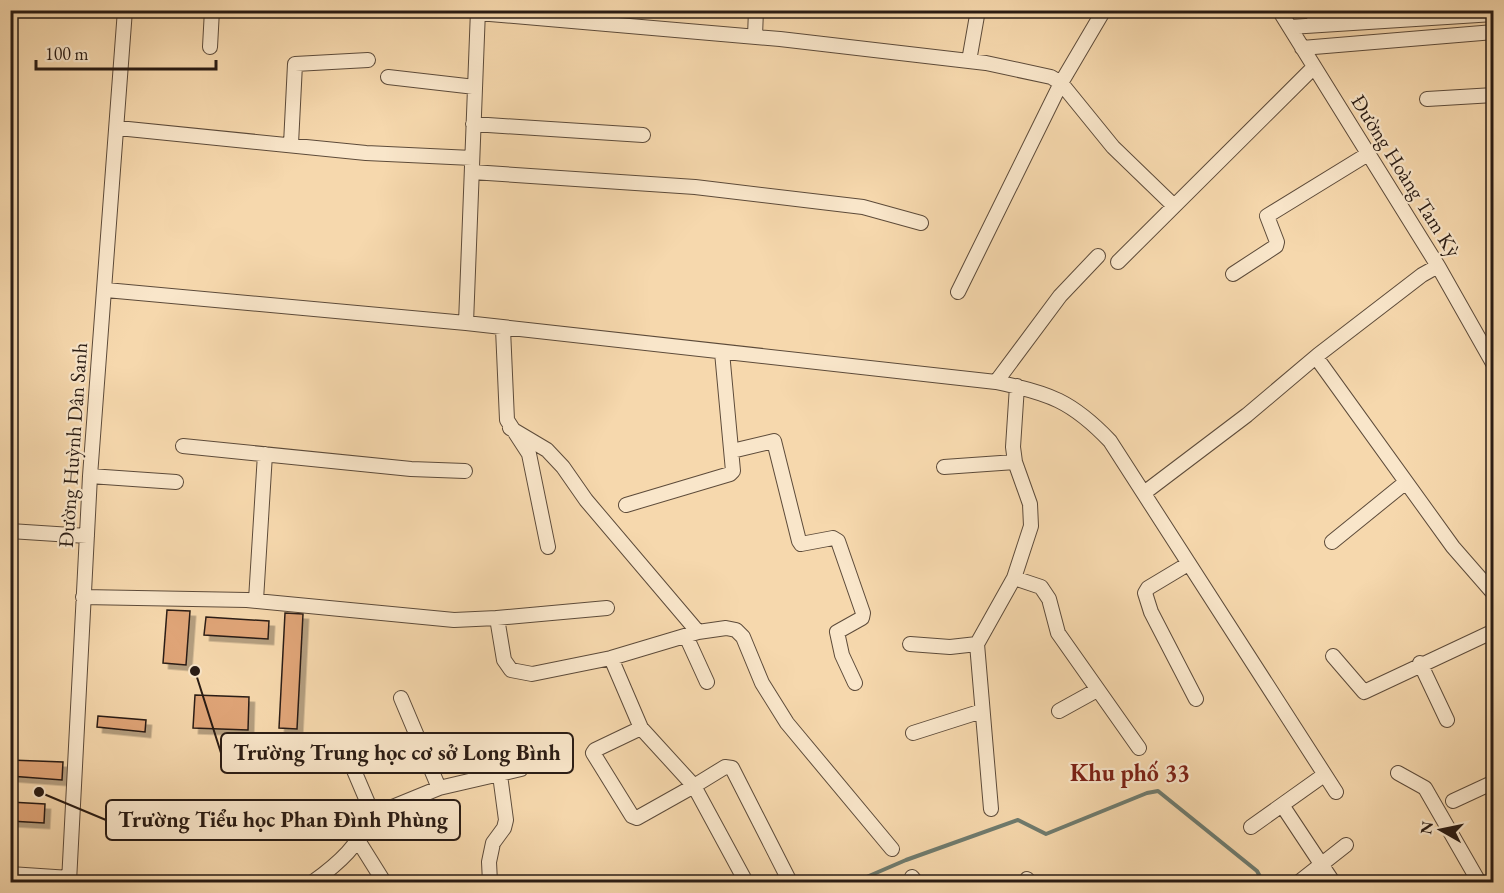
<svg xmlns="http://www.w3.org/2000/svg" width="1504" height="893" font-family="'EB Garamond',serif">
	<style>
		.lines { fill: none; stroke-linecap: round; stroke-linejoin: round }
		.stream { stroke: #6f7b6e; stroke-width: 4 }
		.building { fill: #e0a578; stroke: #2a1c14; stroke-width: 1.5; filter: url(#shadow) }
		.minor-casing { stroke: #5d4b3a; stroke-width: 16 }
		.minor { stroke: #f9e6ca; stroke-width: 14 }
		.labels { text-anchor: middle; stroke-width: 4.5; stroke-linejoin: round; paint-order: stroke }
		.street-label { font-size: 21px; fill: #2a1c14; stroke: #f9e6ca }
		.quarter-label { font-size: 24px; font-weight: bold; fill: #7a1f14; stroke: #f9e6ca }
		.leader { fill: none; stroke: #2a1c14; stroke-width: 2 }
		.callout-dot { fill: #2a1c14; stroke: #f9e6ca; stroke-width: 2 }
		.callout { fill: #f9e6ca; stroke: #2a1c14; stroke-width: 2 }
		.callout-label { font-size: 22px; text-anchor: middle; font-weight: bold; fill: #2a1c14 }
	</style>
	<defs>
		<filter id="shadow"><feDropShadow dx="5.5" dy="5.5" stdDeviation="0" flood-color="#0004"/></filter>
	</defs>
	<rect width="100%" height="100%" fill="#f6d8ad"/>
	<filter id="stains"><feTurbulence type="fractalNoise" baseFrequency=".00333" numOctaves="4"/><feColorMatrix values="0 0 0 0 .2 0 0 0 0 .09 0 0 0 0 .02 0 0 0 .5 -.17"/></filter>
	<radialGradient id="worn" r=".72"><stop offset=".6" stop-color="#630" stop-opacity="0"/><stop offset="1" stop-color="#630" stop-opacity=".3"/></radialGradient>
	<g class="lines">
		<path class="stream" d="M855,882L906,860L1018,820L1046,834L1147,793L1158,791L1257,871L1263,882"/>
	</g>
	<path class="building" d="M167,610L190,611L186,665L163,663Z
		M285,613L303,614L297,729L279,728Z
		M206,617L269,621L268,639L204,635Z
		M195,695L249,697L248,730L193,728Z
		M98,716L146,720L145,732L97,727Z
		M10,760L63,762L62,780L10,776Z
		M10,802L45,804L44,823L10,821Z"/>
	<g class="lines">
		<g class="minor-casing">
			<path id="minor" d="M1279,10L1438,266L1494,365
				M1311,10L1318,25
				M478,13L780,39L986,63L1051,77L1061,83L1113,147L1173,205
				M1290,27L1494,14
				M755,36L756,10
				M210,47L212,10
				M1302,48L1494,32
				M969,61L978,10
				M388,77L475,87
				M1427,99L1494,95
				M473,124L643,135
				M118,128L366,153L472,158
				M291,144L295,64L368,60
				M472,172L695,187L863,207L921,223
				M1118,262L1314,67
				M1233,274L1276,246L1277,242L1267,216L1368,154
				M106,290L466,323L996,382C1049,393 1072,401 1110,441L1336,792
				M958,292L1061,83L1104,10
				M466,323L478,10
				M503,329L507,420L529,454L548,547
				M1316,357L1453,547L1494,594
				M996,382L1060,296L1098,256
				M510,428L547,450L563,467L586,500L698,632
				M183,446L411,469L465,471
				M732,451L774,441L799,541L801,544L833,538L838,541L863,613L862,618L837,632L842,655L855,683
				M944,467L1015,462
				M90,476L176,482
				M1144,493L1247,415L1318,355L1422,275L1438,266
				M626,505L730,474L733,471L722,352
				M10,531L87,536
				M1332,542L1406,482
				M1188,564L1148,588L1145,593L1151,612L1196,699
				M1014,578L1041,587L1049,599L1058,633L1139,748
				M83,597L247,600L454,620L497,618L607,608
				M256,600L265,454
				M497,618L504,660L511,670L532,674L611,658L698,632L726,628L736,630L743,637L762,683L787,723L892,849
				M686,636L707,682
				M910,644L950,647L977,644
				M1333,656L1364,692L1494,631
				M611,658L641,728L694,786L725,767L732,768L790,882
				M1420,663L1447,720
				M401,698L439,788
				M1059,711L1097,690
				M641,728L595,750L593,753L632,816L637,818L694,786L746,882
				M913,733L982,711
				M341,740L373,815
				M1398,773L1425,788L1479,882
				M1453,801L1494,782
				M1282,805L1333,882
				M991,809L977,644L1014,578L1031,526L1030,504L1015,462L1013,447L1017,386
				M1251,827L1324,775
				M359,842L384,882
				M10,874L70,878
				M912,877L916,882
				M1027,879L1029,882
				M69,882L90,476L125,10
				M313,882C342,861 356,847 373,815L439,788L521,769
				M490,882L489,862L493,843L504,828L506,820L500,775
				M1299,882L1346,845"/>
		</g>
		<use href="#minor" class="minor"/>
	</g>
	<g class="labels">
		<g class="street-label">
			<text transform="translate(1406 176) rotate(58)" y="7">Đường Hoàng Tam Kỳ</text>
			<text transform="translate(73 445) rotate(-86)" y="7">Đường Huỳnh Dân Sanh</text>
		</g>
		<g class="quarter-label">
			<text x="1130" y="781">Khu phố 33</text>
		</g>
	</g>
	<path class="leader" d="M195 671L221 753M39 792L106 820"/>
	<g class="callout-dot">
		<circle cx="195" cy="671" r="6"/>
		<circle cx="39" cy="792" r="6"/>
	</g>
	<g class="callout">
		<rect x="221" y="733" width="352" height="40" rx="6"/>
		<rect x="106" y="800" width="354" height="40" rx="6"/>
	</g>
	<g class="callout-label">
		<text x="397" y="760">Trường Trung học cơ sở Long Bình</text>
		<text x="283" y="827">Trường Tiểu học Phan Đình Phùng</text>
	</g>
	<rect width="1504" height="893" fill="none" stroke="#f6d8ad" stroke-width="36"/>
	<rect x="12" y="12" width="1480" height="869" fill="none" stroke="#2a1c14" stroke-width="3"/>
	<rect x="18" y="18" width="1468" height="857" fill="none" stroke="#2a1c14" stroke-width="1.5"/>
	<g transform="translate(1441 830) rotate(279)" stroke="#f9e6ca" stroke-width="4.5" paint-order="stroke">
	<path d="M0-4.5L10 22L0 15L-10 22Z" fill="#2a1c14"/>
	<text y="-9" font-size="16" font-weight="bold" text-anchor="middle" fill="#2a1c14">N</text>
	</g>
	<path d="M36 60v9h180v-9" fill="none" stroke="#2a1c14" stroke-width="3"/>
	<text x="45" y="60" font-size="18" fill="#2a1c14" stroke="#f9e6ca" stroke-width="4.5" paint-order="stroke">100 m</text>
	<rect width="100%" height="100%" filter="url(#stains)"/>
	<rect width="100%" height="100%" fill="url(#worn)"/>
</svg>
